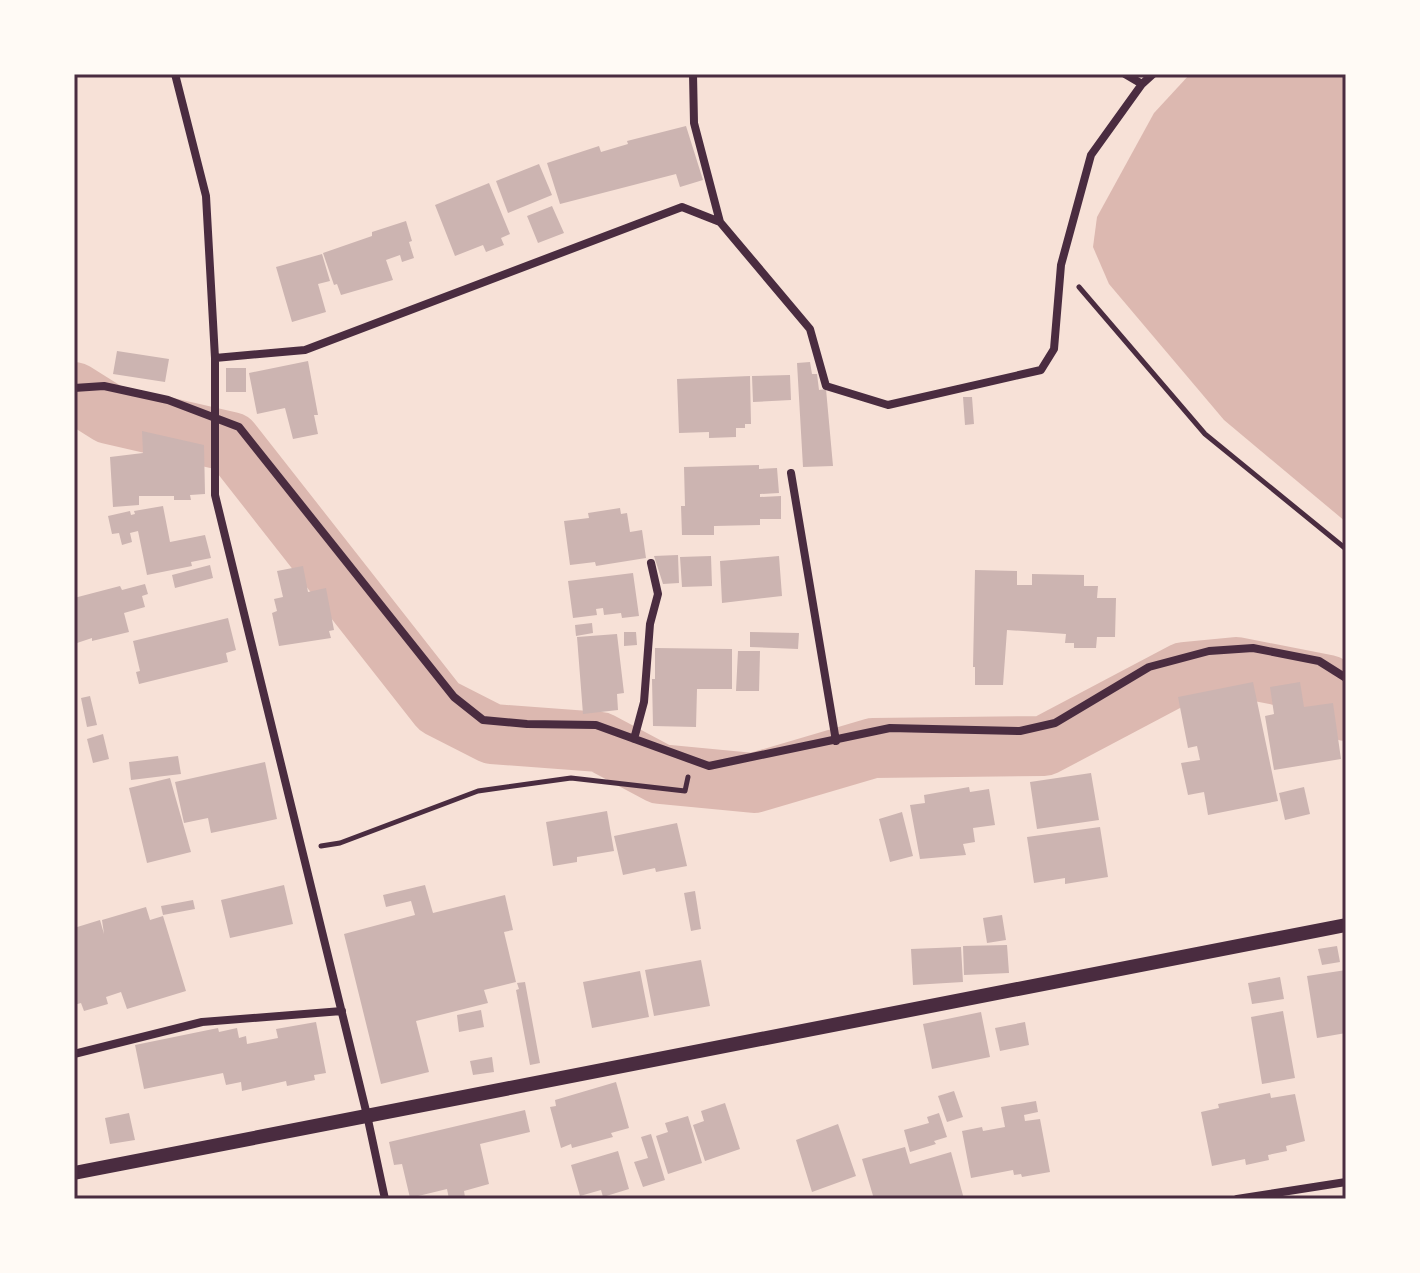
<svg xmlns="http://www.w3.org/2000/svg" width="1420" height="1273" font-family="'IBM Plex Serif',serif">
	<style>
		.water { fill: #dcb8b0 }
		.lines { fill: none; stroke-linecap: round; stroke-linejoin: round }
		.river { stroke: #dcb8b0; stroke-width: 60 }
		.building { fill: #ccb4b1 }
		.path { stroke: #4a2c40; stroke-width: 5 }
		.minor { stroke: #4a2c40; stroke-width: 8 }
		.tertiary { stroke: #4a2c40; stroke-width: 14 }
		.neatline { fill: none; stroke: #4a2c40; stroke-width: 3 }
	</style>
	<rect width="100%" height="100%" fill="#f7e1d7"/>
	<path class="water" d="M1190,74H1346V522L1224,420L1109,284L1093,247L1097,217L1154,113Z"/>
	<g class="lines">
		<path class="river" d="M74,392L109,414L231,442L439,707L492,734L600,742L660,774L754,783L873,748L1044,746L1184,672L1236,667L1328,685L1346,711"/>
	</g>
	<path class="building" d="M686,126L703,180L680,187L676,174L560,204L547,163L599,146L601,152L628,144L627,141Z
		M539,164L552,195L508,213L496,181Z
		M489,183L510,234L501,238L504,245L486,252L483,245L455,256L435,205Z
		M552,206L564,233L538,243L527,216Z
		M406,221L412,241L409,242L414,258L402,262L400,255L386,260L393,280L341,295L337,284L334,285L323,253L372,236V232Z
		M322,254L330,281L318,284L326,312L292,322L276,267Z
		M117,351L169,359L165,382L113,374Z
		M308,361L318,415H314L318,434L293,439L285,408L257,414L249,373Z
		M810,362L812,374H817L819,390L826,389L833,466L803,467L797,363Z
		M226,368H246V392H226Z
		M790,375L791,400L753,402L752,376Z
		M750,376L751,424H745V428H736V437L709,438V432L679,433L677,379Z
		M963,397H972L974,424L965,425Z
		M142,431L204,445L205,494L190,495L191,500H174V496H139V505L113,507L110,457L143,453Z
		M759,465V469L777,468L779,493L760,494V497L781,496V519H760V525L714,526V535H682L681,506H685L684,467Z
		M163,506L170,542L205,535L211,558L191,562L192,566L147,575L138,531L130,533L132,542L122,545L119,533L112,534L108,516L130,511L131,515L135,514L134,511Z
		M620,508L621,514L627,513L630,532L642,530L646,558L596,566L595,562L570,565L564,521L589,518L588,513Z
		M678,555L679,583L663,584L654,556Z
		M711,556L712,586L682,587L680,557Z
		M779,556L782,596L722,603L720,561Z
		M210,565L213,578L175,588L172,575Z
		M303,566L308,592L326,588L334,630L329,631L331,638L279,646L272,613L277,611L274,599L283,597L277,571Z
		M975,570L1017,571V585H1032V574L1084,575V586H1098L1097,598H1116L1115,637H1097L1096,648H1074V643H1065L1066,634L1007,630L1003,685H975V667H973Z
		M633,573L639,616L622,618L621,613L604,615L603,608L596,609L597,615L573,618L568,581Z
		M145,584L148,594L142,596L145,607L124,613L129,632L92,641V638L74,644V598L120,586L122,590Z
		M228,618L236,650L226,653L228,662L139,684L136,672L140,671L133,641Z
		M592,623L593,633L576,636L575,625Z
		M624,632H636L637,645L624,646Z
		M750,632L799,633L798,649L750,647Z
		M617,634L624,693L617,694L618,710L583,714L577,637Z
		M655,648L732,649V689H697L696,727L653,726L652,679H655Z
		M738,651H760L759,691H736Z
		M1253,682L1278,801L1208,815L1204,792L1188,795L1181,763L1200,760L1197,746L1188,748L1178,697Z
		M1300,682L1304,707L1333,703L1341,759L1274,770L1265,716L1274,714L1270,687Z
		M90,696L97,725L87,727L81,698Z
		M103,734L109,759L93,763L87,739Z
		M178,756L181,774L131,780L129,762Z
		M265,762L277,819L211,833L208,818L184,823L175,782Z
		M1091,773L1099,820L1037,829L1030,782Z
		M170,778L191,852L147,863L129,788Z
		M969,787L970,792L989,789L995,825L973,828L975,842L963,844L966,855L920,859L910,805L925,803L924,795Z
		M1304,787L1310,814L1285,820L1279,793Z
		M607,811L614,851L577,857V862L553,866L546,822Z
		M902,812L913,856L890,862L879,819Z
		M677,823L687,866L656,872L655,868L623,875L614,836Z
		M1100,827L1108,877L1065,884V878L1034,883L1027,837Z
		M284,885L293,924L230,938L221,900Z
		M425,885L433,913L505,895L513,930L504,932L516,982L484,990L488,1003L416,1021L429,1072L381,1084L344,934L415,915L411,901L386,907L383,895Z
		M695,891L701,929L691,931L684,893Z
		M193,900L195,909L163,915L161,906Z
		M146,907L150,920L163,916L186,991L127,1009L121,992L106,997L108,1004L84,1011L81,1003L74,1005V928L100,920L104,934L102,920Z
		M1002,915L1006,940L987,943L983,918Z
		M1007,945L1009,973L964,975L963,946Z
		M1337,946L1340,962L1322,965L1318,949Z
		M961,947L963,982L913,985L911,949Z
		M701,960L710,1006L654,1016L645,970Z
		M1346,970V1033L1317,1038L1307,976Z
		M640,971L649,1017L592,1028L583,982Z
		M1280,977L1284,999L1252,1004L1248,983Z
		M525,982L540,1063L530,1065L516,990L519,989L517,983Z
		M481,1010L484,1027L459,1032L457,1015Z
		M1283,1011L1295,1078L1262,1084L1251,1017Z
		M981,1012L990,1057L932,1069L923,1024Z
		M316,1022L326,1073L314,1075L315,1080L287,1086L286,1081L242,1091L241,1082L226,1085L223,1073L144,1089L135,1045L218,1028L219,1032L237,1028L239,1038L246,1036L247,1044L278,1038L276,1029Z
		M1025,1022L1029,1045L1000,1051L995,1028Z
		M492,1057L494,1072L473,1075L470,1061Z
		M616,1082L629,1128L611,1133L613,1137L572,1148L571,1144L561,1148L550,1107L556,1106L555,1100Z
		M954,1091L963,1117L947,1122L938,1096Z
		M1270,1093L1271,1098L1295,1094L1305,1141L1286,1146L1287,1151L1268,1155L1269,1160L1246,1165L1245,1159L1212,1166L1201,1112L1219,1108L1218,1104Z
		M1036,1101L1038,1112L1024,1115L1025,1121L1040,1119L1050,1172L1022,1177L1021,1174L1014,1175L1013,1170L971,1178L962,1131L982,1127L983,1131L1005,1127L1001,1107Z
		M725,1103L740,1149L705,1161L693,1125L704,1121L701,1111Z
		M525,1110L530,1132L480,1144L489,1184L464,1191L465,1197L456,1199H449L447,1189L410,1198L402,1164L394,1165L389,1142Z
		M129,1113L135,1140L110,1144L105,1118Z
		M939,1113L947,1137L934,1141L936,1144L910,1152L904,1130L929,1123L927,1117Z
		M688,1116L702,1163L668,1174L656,1136L668,1132L665,1123Z
		M838,1124L856,1176L812,1192L796,1140Z
		M651,1134L665,1180L643,1187L634,1162L648,1158L641,1137Z
		M905,1147L910,1164L951,1152L964,1199H874L862,1159Z
		M618,1151L629,1189L603,1197L601,1190L580,1196L571,1165Z"/>
	<g class="lines">
		<path class="path" d="M1079,287L1205,434L1346,549
			M321,846L340,843L478,791L571,778L685,791L688,777"/>
		<path class="minor" d="M175,74L206,196L215,358V495L367,1115L385,1199
			M693,74L694,123L720,222L810,329L826,386L888,405L1041,370L1054,349L1061,265L1091,155L1142,84L1153,74
			M1125,74L1142,84
			M215,358L305,350L682,207L720,222
			M74,388L104,386L168,400L239,427L454,697L483,720L527,724L596,725L709,766L890,728L1020,731L1055,723L1149,667L1209,651L1253,648L1319,661L1346,678
			M791,473L836,741
			M634,739L644,702L650,624L658,594L651,563
			M74,1054L202,1022L342,1011
			M1237,1199L1346,1182"/>
		<path class="tertiary" d="M74,1173L1346,925"/>
	</g>
	<rect width="1420" height="1273" fill="none" stroke="#fffaf5" stroke-width="152"/>
	<rect x="76" y="76" width="1268" height="1121" class="neatline"/>
</svg>
